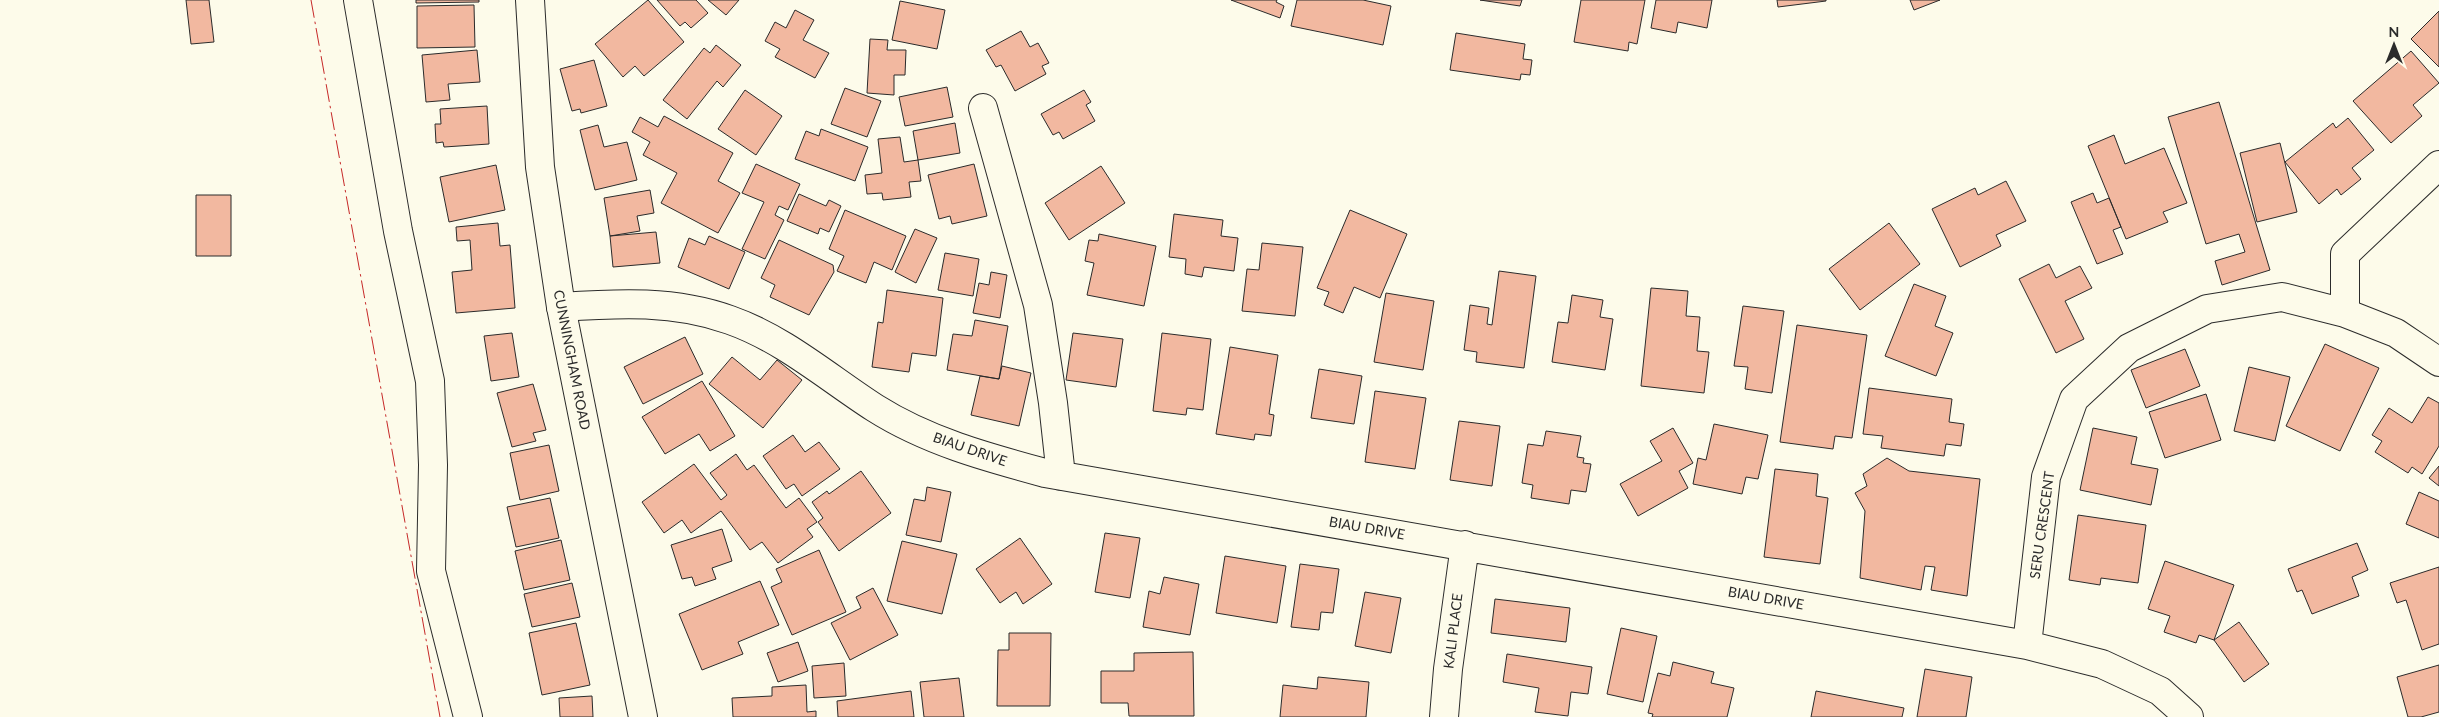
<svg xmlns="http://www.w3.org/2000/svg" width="2439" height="717" font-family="Lato,sans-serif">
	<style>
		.building { fill: #f2b8a0; stroke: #2b2b2b }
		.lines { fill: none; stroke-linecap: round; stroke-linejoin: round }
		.minor-casing { stroke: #2b2b2b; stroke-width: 30 }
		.major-casing { stroke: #2b2b2b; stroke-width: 30 }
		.minor { stroke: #fdfbea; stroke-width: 28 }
		.major { stroke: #fdfbea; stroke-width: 28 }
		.power { stroke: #c62828; stroke-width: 1; stroke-dasharray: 18 4 2.5 4; stroke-linecap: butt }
		.labels { text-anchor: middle; stroke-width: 4; stroke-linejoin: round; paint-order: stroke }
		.street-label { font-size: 14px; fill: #2b2b2b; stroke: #fdfbea }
	</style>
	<rect width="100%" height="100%" fill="#fdfbea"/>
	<path class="building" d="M186,0H209L214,42L191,44Z
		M416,0H479V2L416,3Z
		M648,0L684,42L644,76L635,66L623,77L595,44Z
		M657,0H696L708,13L691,28L685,22L680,26Z
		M708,0H739L726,15Z
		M1231,0H1277L1276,2L1284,6L1280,18Z
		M1297,0H1363L1391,6L1383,45L1291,26Z
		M1480,0H1522L1520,6Z
		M1581,0H1645L1637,44L1629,42L1628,51L1574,42Z
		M1656,0H1712L1707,28L1678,22L1676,33L1651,28Z
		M1777,0H1826V1L1778,7Z
		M1910,0H1940L1914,10Z
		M900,1L945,10L937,49L892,40Z
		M474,5L475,47L417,48V6Z
		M795,10L814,20L803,40L829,53L815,78L775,57L780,49L765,41L775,22L786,28Z
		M2439,11V67L2411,39Z
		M1021,31L1030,47L1038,43L1049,63L1042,66L1046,74L1015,91L1001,65L996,67L986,50Z
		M1456,33L1525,44L1523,59L1532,60L1530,75L1521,74L1520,80L1450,70Z
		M870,39L888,40L887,50H906L905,75H894V95L867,93Z
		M716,45L741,65L723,87L717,81L687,119L663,100L704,48L710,53Z
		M477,50L480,82L448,84L450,100L426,102L422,55Z
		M2411,51L2439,83L2413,105L2422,116L2391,143L2353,101Z
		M594,60L607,106L581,113L580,109L572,111L560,69Z
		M947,87L953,117L905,126L899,97Z
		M845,88L881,101L867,137L831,124Z
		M745,90L782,116L756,155L718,129Z
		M1084,90L1091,102L1086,105L1095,121L1063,139L1059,132L1053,135L1041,114Z
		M2219,102L2270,270L2222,285L2215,261L2245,252L2239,234L2206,244L2168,117Z
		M487,106L489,144L444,147L443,142L436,143L435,124H441L440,109Z
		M664,116L733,153L718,181L740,193L718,233L661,203L677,173L643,155L650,142L632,132L640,117L658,127Z
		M2348,118L2374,150L2352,168L2361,179L2341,195L2337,189L2319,204L2285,162L2333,123L2336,128Z
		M955,123L960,153L918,160L913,131Z
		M598,125L604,147L627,142L637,180L595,190L580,130Z
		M821,129L868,147L855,181L795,159L806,131L819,136Z
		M2114,135L2125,164L2164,148L2187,203L2163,212L2168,222L2126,239L2088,146Z
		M900,137L904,162L918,160L921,181L909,182L911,197L883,200L882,193L867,194L865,175L882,173L878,139Z
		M2280,143L2297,212L2257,222L2240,153Z
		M756,164L800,184L788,210L779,206L775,215L784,220L765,259L742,249L764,202L742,193Z
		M974,164L987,216L952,224L950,216L939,219L928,175Z
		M496,165L505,210L449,222L440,177Z
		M1101,166L1125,203L1069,240L1045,203Z
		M2006,181L2026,221L1996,235L2001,246L1960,267L1932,209L1975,188L1978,195Z
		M650,190L654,213L637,216L640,231L610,236L604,198Z
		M2093,193L2097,203L2109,198L2121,227L2113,230L2123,254L2097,264L2071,202Z
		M799,194L826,206L829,200L841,206L829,232L820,228L818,234L787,221Z
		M196,195H231V256H196Z
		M845,210L906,236L892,270L874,262L866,283L837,271L844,256L829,249Z
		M1350,210L1407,234L1380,298L1354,287L1343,313L1324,305L1329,292L1317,288Z
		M1174,214L1223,220L1221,236L1238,238L1234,271L1204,267L1202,277L1185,274L1186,259L1169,257Z
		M498,223L500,246L510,245L515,308L456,313L452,272L472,270L470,240L457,241L456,227Z
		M1889,223L1920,264L1860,310L1829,269Z
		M915,229L937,238L916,283L895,272Z
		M656,232L660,263L613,267L610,236Z
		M1099,234L1156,246L1144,306L1087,295L1094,263L1085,261L1089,240L1098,241Z
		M709,236L745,252L729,289L678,267L689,238L705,245Z
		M779,240L833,265L834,272L809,315L770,297L775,285L761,278Z
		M1262,243L1303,247L1295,316L1242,311L1247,269L1259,270Z
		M945,253L979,259L973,296L938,290Z
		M2049,264L2056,278L2080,266L2092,288L2065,301L2084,339L2056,353L2019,279Z
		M1499,271L1536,276L1524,368L1476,362L1477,352L1464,350L1470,305L1489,308L1487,324L1492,325Z
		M991,272L1007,275L1000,318L973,313L979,283L989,285Z
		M1914,284L1946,296L1935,326L1953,333L1936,376L1885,356Z
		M1651,288L1688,291L1686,316L1700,317L1697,351L1709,352L1704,393L1641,386Z
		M887,290L943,298L936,356L912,353L909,372L872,367L878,322L883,323Z
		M1386,293L1434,301L1423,370L1374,362Z
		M1572,295L1603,300L1600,317L1613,319L1605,370L1552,362L1558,322L1568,323Z
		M1743,306L1784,311L1772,393L1745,389L1748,367L1734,366Z
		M975,320L1008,326L999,379L947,370L953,334L972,336Z
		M1797,325L1867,335L1852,438L1835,436L1833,449L1780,442Z
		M512,333L519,377L491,381L484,336Z
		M1073,333L1123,339L1116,387L1066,380Z
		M1162,333L1211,339L1203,410L1187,408L1186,415L1153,411Z
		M685,337L703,374L643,404L624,367Z
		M2325,344L2379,368L2340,451L2286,426Z
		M1230,347L1278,355L1269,414L1274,415L1271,436L1255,434L1254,440L1216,434Z
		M2185,349L2200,386L2146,408L2131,370Z
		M732,357L760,380L777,360L802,380L763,428L709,384Z
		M1002,366L1031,373L1019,426L971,415L980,376L999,379Z
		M2249,367L2290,377L2275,441L2234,431Z
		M1319,369L1362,376L1354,424L1311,418Z
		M702,381L735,436L710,451L699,434L665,454L642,417Z
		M533,384L546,430L533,433L536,441L512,447L497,393Z
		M1869,388L1952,399L1949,422L1964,424L1961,446L1946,444L1944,456L1881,448L1883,436L1863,434Z
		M1375,391L1426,398L1415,469L1365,462Z
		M2206,394L2221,440L2165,458L2149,412Z
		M2428,397L2439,403V446L2422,474L2412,467L2408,473L2375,452L2382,441L2372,435L2389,408L2412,423Z
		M1459,421L1500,426L1492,486L1450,480Z
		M1714,424L1768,435L1758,479L1746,477L1742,494L1693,484L1698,458L1706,460Z
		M1673,428L1693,463L1679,471L1688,488L1638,516L1620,484L1662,461L1650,441Z
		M2093,428L2137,437L2131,464L2158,469L2151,505L2080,490Z
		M1546,431L1581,436L1577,457L1584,458L1583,463L1591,464L1586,492L1571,490L1569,504L1531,498L1533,485L1522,483L1528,444L1543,446Z
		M793,435L805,452L819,442L840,469L802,496L794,484L786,489L763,456Z
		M549,445L559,491L520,500L510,453Z
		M736,454L747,470L754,465L786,508L799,498L817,522L807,529L813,537L778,563L762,542L750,550L721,511L691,533L682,520L664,533L642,502L694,464L721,500L727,495L710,473Z
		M1887,458L1909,471L1980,479L1967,596L1931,590L1935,567L1925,566L1921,590L1860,578L1865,511L1855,493L1867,486L1863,474Z
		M2439,466V486L2429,478Z
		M1775,469L1818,474L1816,496L1828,498L1820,564L1764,557Z
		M861,471L891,513L839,551L818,522L823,518L812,502L827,491L829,494Z
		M927,487L951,492L941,542L906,535L914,499L925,501Z
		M2419,492L2439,501V538L2406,524Z
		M550,498L559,538L516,547L507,507Z
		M2078,515L2146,525L2138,583L2101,578L2100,585L2069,580Z
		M722,529L732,561L712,568L716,579L695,586L692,577L682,579L671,545Z
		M1105,533L1140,538L1130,598L1095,592Z
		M1020,538L1052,584L1023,604L1016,592L1000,603L976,569Z
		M561,540L570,580L524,590L515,551Z
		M902,541L957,554L942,614L887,601Z
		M2357,543L2368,570L2352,577L2359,596L2312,614L2302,590L2297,592L2288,569Z
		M819,550L846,612L792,635L771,587L782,582L776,569Z
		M1225,556L1286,566L1277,623L1216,613Z
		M2165,561L2234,585L2214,640L2199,635L2196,643L2164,632L2170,616L2148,609Z
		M1300,564L1339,569L1333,613L1321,612L1319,630L1291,627Z
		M2439,567V644L2422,650L2406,600L2397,603L2390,583Z
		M1164,577L1199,584L1190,635L1143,627L1149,591L1160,594Z
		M760,581L779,625L738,642L743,654L702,670L679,614Z
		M572,583L580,617L532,627L524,594Z
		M873,588L898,635L850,660L831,623L861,608L856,597Z
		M1365,592L1401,598L1391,653L1355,646Z
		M1495,599L1570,608L1566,642L1491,633Z
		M2239,622L2269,664L2244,682L2214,640Z
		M576,623L590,685L542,695L529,633Z
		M1621,628L1657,636L1643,702L1607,694Z
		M1009,633H1051L1050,706H997L998,650H1009Z
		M798,642L808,671L778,682L767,653Z
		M1193,652L1194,716H1129L1128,703H1101V671H1134V653Z
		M1507,654L1592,667L1588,694L1571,692L1568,716L1535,712L1539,688L1503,682Z
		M1673,662L1714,672L1711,683L1734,688L1727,717H1652L1653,714L1648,713L1658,673L1670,676Z
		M844,663L846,696L814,698L812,666Z
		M2439,665V712L2421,717H2408L2397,677Z
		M1925,669L1972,677L1966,717H1917Z
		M1318,677L1369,682L1366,717H1280L1283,685L1317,689Z
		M959,678L964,717H924L920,682Z
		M806,685L807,712L816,711V717H733L732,698L772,696V687Z
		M911,691L914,717H838L837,701Z
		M1816,691L1904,708L1902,717H1811Z
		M592,696L593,717H560L559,698Z"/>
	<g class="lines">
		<g class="minor-casing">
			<path id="minor" d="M358,0L398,231L430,381L433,465L431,571L468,717
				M983,108L1038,305L1053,403L1061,476
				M561,307C618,303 675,300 730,320C784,339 827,377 875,408C927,441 986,457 1045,473L2027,645L2102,664L2160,691L2189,717
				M2345,313V254L2439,165
				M2027,645L2046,477L2074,399L2129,348L2207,309L2282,297L2345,313L2396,333L2439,362
				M1444,717L1448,669L1465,545"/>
		</g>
		<g class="major-casing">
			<path id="major" d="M530,0L540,167L561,307L643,717"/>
		</g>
		<use href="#minor" class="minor"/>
		<use href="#major" class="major"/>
		<path class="power" d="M311,0L440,717"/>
	</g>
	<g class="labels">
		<g class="street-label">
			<text transform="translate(572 360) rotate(79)" y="5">CUNNINGHAM ROAD</text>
			<text transform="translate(970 449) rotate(19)" y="5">BIAU DRIVE</text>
			<text transform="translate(2042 525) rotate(-82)" y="5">SERU CRESCENT</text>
			<text transform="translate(1367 528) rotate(10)" y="5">BIAU DRIVE</text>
			<text transform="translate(1766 598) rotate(10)" y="5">BIAU DRIVE</text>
			<text transform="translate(1453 631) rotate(-83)" y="5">KALI PLACE</text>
		</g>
	</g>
	<g transform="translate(2394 45)" stroke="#fdfbea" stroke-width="4" paint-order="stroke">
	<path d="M0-4L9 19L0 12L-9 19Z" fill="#2b2b2b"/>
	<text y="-8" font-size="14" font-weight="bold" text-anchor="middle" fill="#2b2b2b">N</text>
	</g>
</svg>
